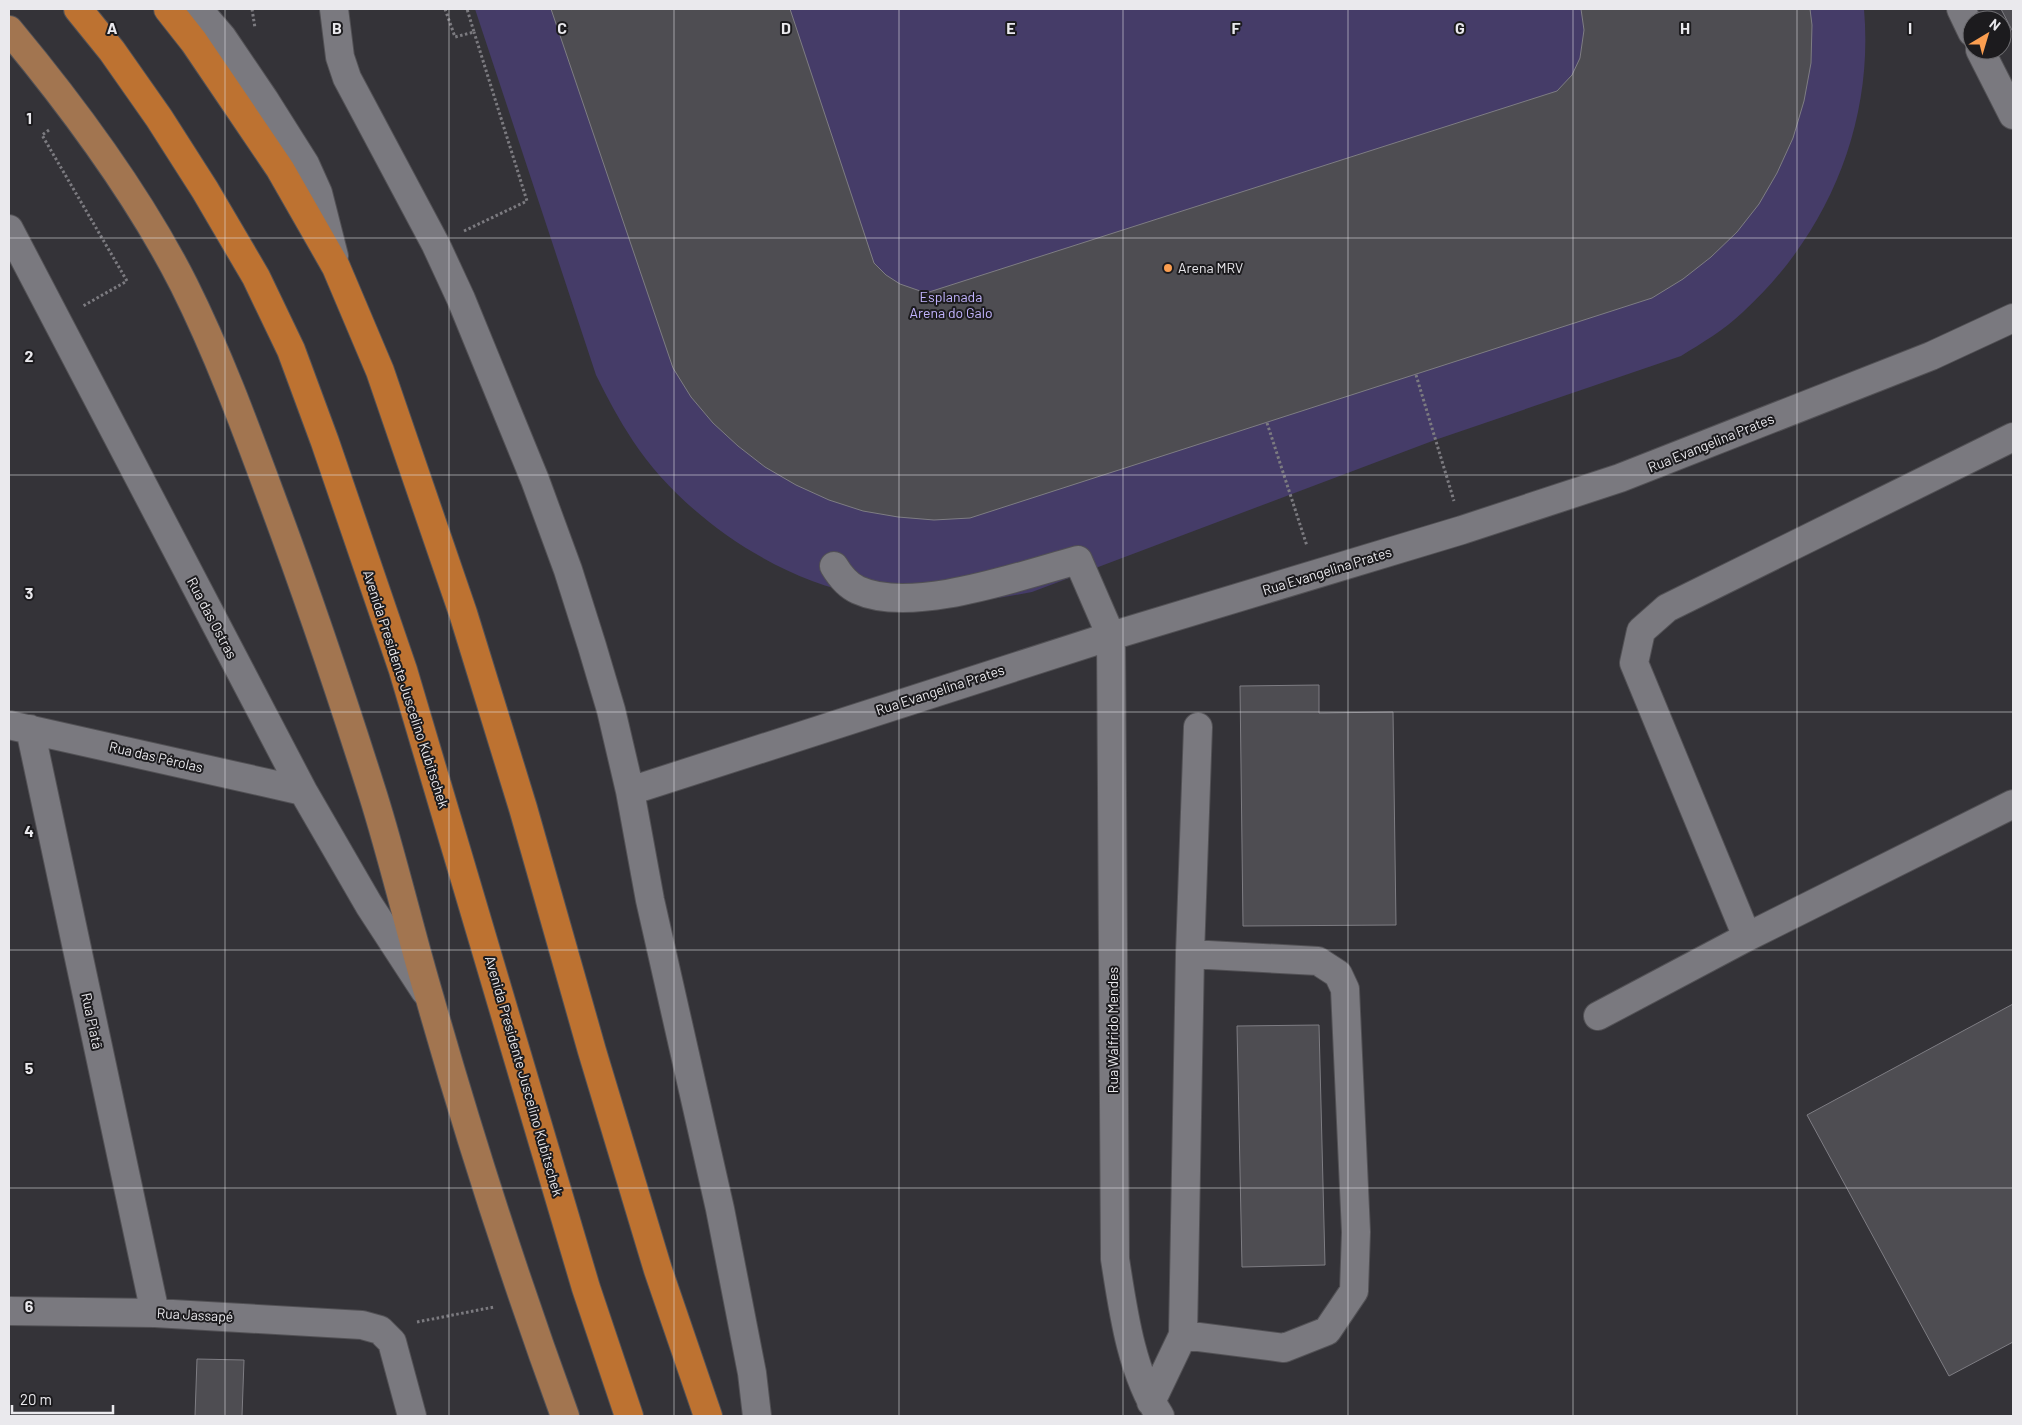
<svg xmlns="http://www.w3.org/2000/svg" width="2022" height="1425" font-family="Barlow,sans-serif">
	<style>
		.green { fill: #453c68 }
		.building { fill: #4e4d52; stroke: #7e7d83 }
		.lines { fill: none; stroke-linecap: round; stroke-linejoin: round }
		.minor-casing { stroke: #525155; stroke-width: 30 }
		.major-casing { stroke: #525155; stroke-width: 30 }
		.highway-casing { stroke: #525155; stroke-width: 30 }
		.path { stroke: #7c7b80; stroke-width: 3; stroke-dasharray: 2.5 2.5; stroke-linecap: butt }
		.minor { stroke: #7a797f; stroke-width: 28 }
		.major { stroke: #a27550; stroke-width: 28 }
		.highway { stroke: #bd7231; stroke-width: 28 }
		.grid { fill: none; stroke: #eae9ed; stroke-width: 1; stroke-opacity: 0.55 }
		.poi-dot { fill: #fb9e50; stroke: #1c1b1e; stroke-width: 2 }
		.labels { text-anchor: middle; stroke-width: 4; stroke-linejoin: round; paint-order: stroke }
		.poi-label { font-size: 14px; fill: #eae9ed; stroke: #1c1b1e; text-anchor: start }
		.park-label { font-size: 14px; fill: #c2b4fe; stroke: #1c1b1e }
		.street-label { font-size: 14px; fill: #eae9ed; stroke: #1c1b1e }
		.grid-label { font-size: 16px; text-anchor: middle; font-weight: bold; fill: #eae9ed; stroke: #1c1b1e; stroke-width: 4; stroke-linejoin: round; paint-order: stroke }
	</style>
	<rect width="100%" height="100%" fill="#343338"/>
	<path class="green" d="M475,9H1864C1874,124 1828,234 1743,312C1724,330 1702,343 1681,356L1435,440L1032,592C1005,597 978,602 950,603C934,604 917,600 901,599C888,598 876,597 863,595C776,580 681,514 633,441C619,420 607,397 596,375Z"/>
	<path class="building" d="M551,9H790L874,263L886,275L900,284L926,293L1557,91L1572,75L1580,58L1584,30L1581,9H1810L1812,25L1811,63L1804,101L1793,138L1777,173L1759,204L1737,232L1711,257L1683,279L1652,298L970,518L934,520L898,517L863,511L829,500L796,485L765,467L738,446L713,423L691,397L673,368Z
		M2001,9H2013V32Z
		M1319,685V713L1393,712L1396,925L1243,926L1240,686Z
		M2013,1004V1342L1949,1376L1807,1115Z
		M1319,1025L1325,1265L1242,1267L1237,1026Z
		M197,1359L244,1360L242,1416H195Z"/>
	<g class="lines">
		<g class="minor-casing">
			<path id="minor" d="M198,9L222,37L264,99L305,164L318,193L334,256
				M334,9L340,57L347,78L436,245L461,299L535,480L568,570L592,646L611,710L630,791L650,900L720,1209L752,1373L757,1416
				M1961,9L1972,32
				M1980,50L2013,115
				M9,229L303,791L369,905L425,991
				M834,566C840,576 847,585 858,590C912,615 1022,575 1078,560L1111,636L1115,1259C1123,1310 1131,1372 1160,1416
				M9,725L303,791
				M30,729L155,1313
				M630,791L1111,636L1462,530L1620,478L1931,356L2013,318
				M1747,937L1634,663L1641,631L1667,608L2013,437
				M1598,1016L1747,937L2013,804
				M9,1311L155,1313L362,1325L380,1330L392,1342L412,1416
				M1183,1335L1284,1348L1327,1331L1354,1291L1356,1232L1345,989L1338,974L1318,961L1190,954
				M1151,1402L1183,1335L1190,954L1198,727"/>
		</g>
		<g class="major-casing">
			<path id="major" d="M9,30C73,107 139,196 184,285C219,355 246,429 273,502C309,599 342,697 373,795C394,862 410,932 430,999C470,1140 515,1279 565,1416"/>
		</g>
		<g class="highway-casing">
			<path id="highway" d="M78,9L112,51L159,118L205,190L256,277L291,350L325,442L403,670L586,1288L629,1416
				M168,9L194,42L280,169L336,267L380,371L463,613L523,808L592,1051L658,1270L708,1416"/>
		</g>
		<path class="path" d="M252,9L255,28
			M445,9L455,37L474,32L467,9
			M49,130L42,135L127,281L83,306
			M464,231L527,201L474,32
			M1416,375L1454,501
			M1267,423L1307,546
			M417,1322L494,1307"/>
		<use href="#minor" class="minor"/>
		<use href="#major" class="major"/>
		<use href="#highway" class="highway"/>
	</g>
	<path class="grid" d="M225,9V1416M449,9V1416M674,9V1416M899,9V1416M1123,9V1416M1348,9V1416M1573,9V1416M1797,9V1416M9,238H2013M9,475H2013M9,712H2013M9,950H2013M9,1188H2013"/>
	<circle class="poi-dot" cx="1168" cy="268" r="5"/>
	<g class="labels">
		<g class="poi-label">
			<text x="1178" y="273">Arena MRV</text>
		</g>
		<g class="park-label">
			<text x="951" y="302">Esplanada<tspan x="951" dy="16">Arena do Galo</tspan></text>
		</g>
		<g class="street-label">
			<text transform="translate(1711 443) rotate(-22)" y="5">Rua Evangelina Prates</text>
			<text transform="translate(1327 571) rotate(-17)" y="5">Rua Evangelina Prates</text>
			<text transform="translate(212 618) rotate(62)" y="5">Rua das Ostras</text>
			<text transform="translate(406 689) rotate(72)" y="5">Avenida Presidente Juscelino Kubitschek</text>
			<text transform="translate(940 690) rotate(-18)" y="5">Rua Evangelina Prates</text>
			<text transform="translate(156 757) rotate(13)" y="5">Rua das Pérolas</text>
			<text transform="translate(92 1021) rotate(78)" y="5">Rua Piatã</text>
			<text transform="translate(1113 1030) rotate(-90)" y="5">Rua Walfrido Mendes</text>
			<text transform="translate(524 1076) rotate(74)" y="5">Avenida Presidente Juscelino Kubitschek</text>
			<text transform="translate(195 1315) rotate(3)" y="5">Rua Jassapé</text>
		</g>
	</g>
	<g class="grid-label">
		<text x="112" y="34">A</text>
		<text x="337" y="34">B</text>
		<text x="562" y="34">C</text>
		<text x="786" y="34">D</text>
		<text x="1011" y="34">E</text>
		<text x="1236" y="34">F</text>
		<text x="1460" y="34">G</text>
		<text x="1685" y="34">H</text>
		<text x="1910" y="34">I</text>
		<text x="29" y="124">1</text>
		<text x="29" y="362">2</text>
		<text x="29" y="599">3</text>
		<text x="29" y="837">4</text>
		<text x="29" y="1074">5</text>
		<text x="29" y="1312">6</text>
	</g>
	<rect width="2022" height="1425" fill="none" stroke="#eae9ed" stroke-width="20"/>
	<g transform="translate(1987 35) rotate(38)"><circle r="24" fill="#1c1b1e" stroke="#6e6d71"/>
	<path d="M0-4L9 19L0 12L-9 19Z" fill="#fb9e50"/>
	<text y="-8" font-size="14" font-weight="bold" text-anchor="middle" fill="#eae9ed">N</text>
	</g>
	<path d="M12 1405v8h101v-8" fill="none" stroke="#eae9ed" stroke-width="2.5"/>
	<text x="20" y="1405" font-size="15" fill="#eae9ed" stroke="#1c1b1e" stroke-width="4" paint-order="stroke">20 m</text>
</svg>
